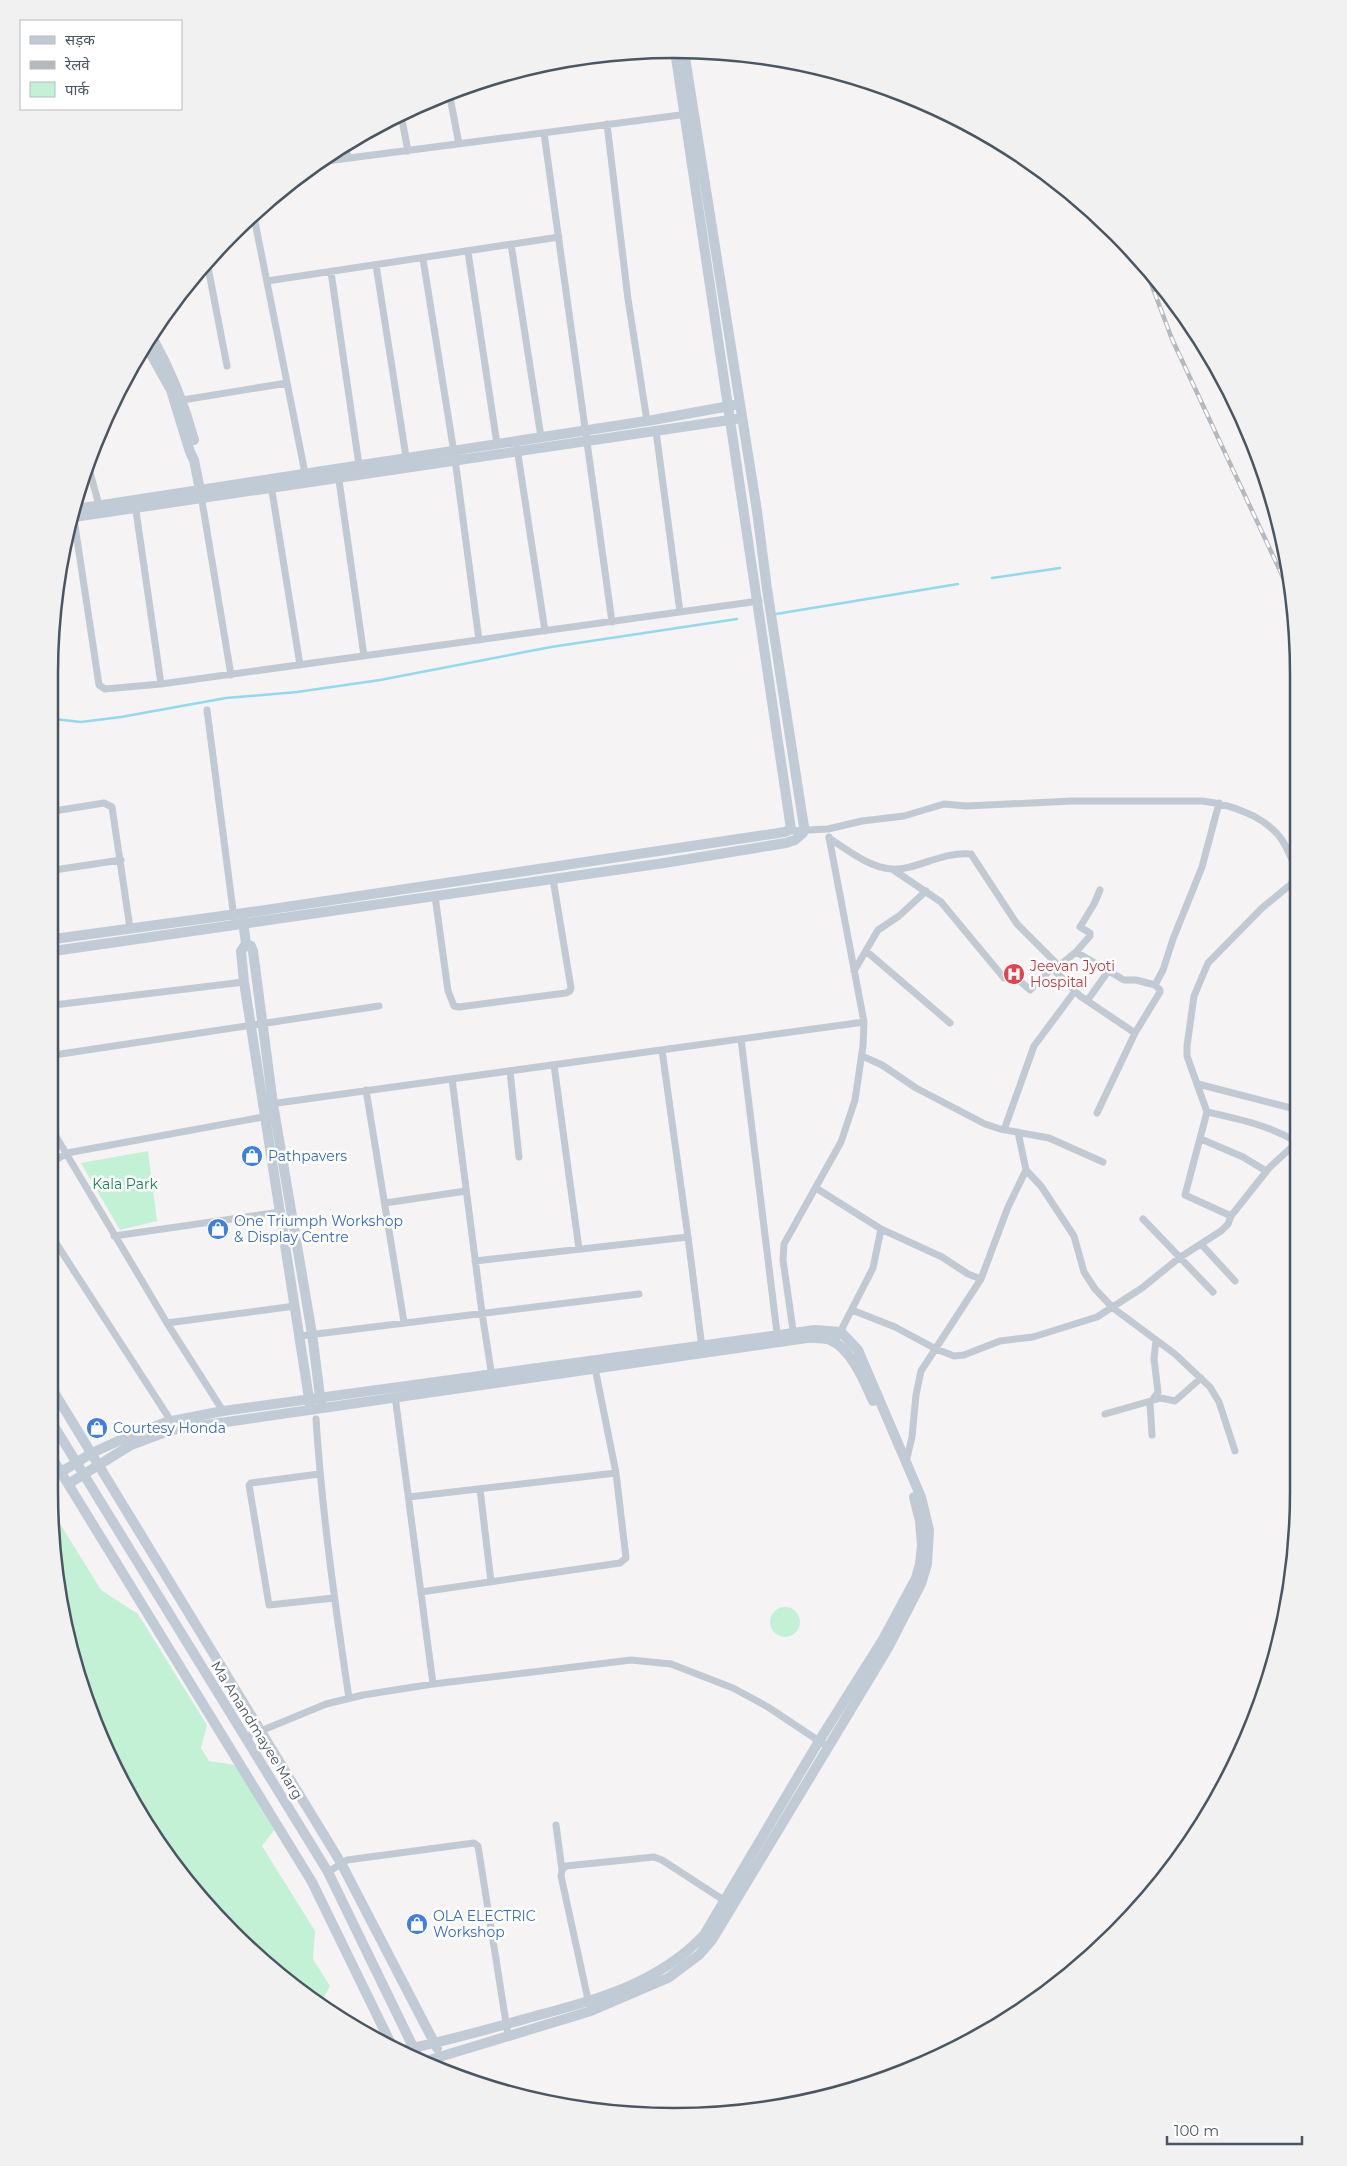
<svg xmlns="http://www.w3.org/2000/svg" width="1347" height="2166" font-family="Montserrat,'Noto Sans Devanagari',sans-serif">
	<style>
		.green { fill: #c3f1d5 }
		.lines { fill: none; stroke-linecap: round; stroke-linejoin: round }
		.stream { stroke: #90daee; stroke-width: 2.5 }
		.street { stroke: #c1cad2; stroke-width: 7 }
		.secondary { stroke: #c1cbd6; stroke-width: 10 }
		.rail-casing { stroke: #b5b8bd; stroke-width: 4.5 }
		.rail { stroke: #fff; stroke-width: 2.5; stroke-dasharray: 8; stroke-linecap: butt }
		.labels { text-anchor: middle; stroke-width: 5; stroke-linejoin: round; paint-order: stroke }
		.health-label { font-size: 14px; fill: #be3a42; stroke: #fff; text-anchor: start }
		.shop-label { font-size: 14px; fill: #366cbe; stroke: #fff; text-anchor: start }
		.park-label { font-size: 14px; fill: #17864f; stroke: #fff }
		.street-label { font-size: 14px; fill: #4a5661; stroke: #fff }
		.rim { fill: none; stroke: #4a5661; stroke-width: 2.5 }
	</style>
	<rect width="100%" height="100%" fill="#f5f3f3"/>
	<path class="green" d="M148,1151L157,1221L120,1230L81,1163Z
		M54,1514L101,1590L138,1614L207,1725L201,1748L209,1761L235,1765L274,1830L262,1846L315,1931L313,1959L330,1986L319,2006L232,1934L178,1873L113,1769L82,1693L54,1574Z
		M770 1622a15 15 0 1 1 30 0a15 15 0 1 1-30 0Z"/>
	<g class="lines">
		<path class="stream" d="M992,578L1060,568
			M776,614L958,584
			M54,719L81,722L121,717L226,698L297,692L380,680L551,647L737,619"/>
		<path class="street" d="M449,92L459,144
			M401,115L408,151
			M607,124L628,299L647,421
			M544,133L612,622
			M344,145L349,158
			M319,162L688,114
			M253,212L305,473
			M511,244L541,437
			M468,252L497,444
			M423,259L455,459L479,640
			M207,262L227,366
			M376,265L406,457
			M331,272L359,465
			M267,281L559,237
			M183,400L287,383
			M656,431L680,612
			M517,448L545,631
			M88,465L99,505
			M338,473L364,656
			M271,485L300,665
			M201,495L231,675
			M135,504L161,684
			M74,519L99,685L105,689L161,684L759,601
			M207,710L234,918
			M54,811L104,803L112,807L130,928
			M789,831L828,829L862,821L904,816L944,804L966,806L1072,801H1202C1229,804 1266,816 1282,840C1288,849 1292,860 1296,869
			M829,838C847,850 869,867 891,869C915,871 942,851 971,854L1017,924L1059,966L1076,952L1124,980H1136L1155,985L1163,970L1173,939L1202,867L1219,803
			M892,869L941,902L1004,978L1011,973L1030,990L1056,964
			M54,870L121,860
			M435,896L448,991L454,1006L459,1007L566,993L570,991L571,988L553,879
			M866,951L950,1023
			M1076,952L1090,936V933L1080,927L1094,904L1100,890
			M1052,968L1080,996L1135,1033
			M854,971L878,930L899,916L926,891
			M1087,1001L1109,970
			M54,1005L244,982
			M741,1039L777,1333
			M662,1050L688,1237L702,1348
			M54,1055L379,1006
			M862,1056L882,1065L916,1088L985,1124L1000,1129L1049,1138L1103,1162
			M554,1065L579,1249
			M510,1071L519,1157
			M452,1079L482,1313L492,1377
			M1198,1084L1295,1109
			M366,1090L404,1322
			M270,1104L864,1022
			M1207,1112C1238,1119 1268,1125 1295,1141
			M1097,1113L1135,1033L1160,992V990L1155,985
			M1004,1130L1034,1046L1075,991
			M1018,1132L1026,1170L1041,1186L1074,1236L1084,1272L1095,1289L1113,1308L1175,1354L1210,1387L1219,1402L1235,1451
			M54,1133L167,1323L223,1411
			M1201,1139L1243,1157L1266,1171
			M54,1161L67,1153L263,1117
			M816,1188L881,1229L942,1257L968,1274L981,1279
			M385,1203L466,1191
			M1231,1216L1185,1195L1207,1112L1187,1056V1046L1194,996L1208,963L1262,908L1296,880
			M1143,1219L1213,1292
			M114,1236L280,1212
			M54,1240L171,1421
			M1201,1244L1235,1281
			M475,1261L688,1237
			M852,1310L895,1327L936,1349L954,1356L964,1355L1000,1341L1033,1337L1097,1317L1142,1288L1179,1258L1221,1231L1228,1224L1231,1216L1269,1168L1295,1144
			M167,1323L295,1306
			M300,1336L639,1294
			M794,1337L783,1260L784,1244L841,1142L855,1100L863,1046L864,1022L829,837
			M835,1342L873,1268L881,1229
			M395,1396L433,1684
			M1105,1414L1161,1398L1175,1401L1201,1378
			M316,1419C322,1512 335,1605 349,1698
			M1152,1435L1150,1403L1158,1392L1154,1359L1156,1340
			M906,1462L912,1437L916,1395L921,1371L981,1279L1008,1207L1026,1170
			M319,1474L251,1483L249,1485L269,1605L334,1598
			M480,1489L491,1582
			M409,1497L616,1473
			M421,1592L620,1563L626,1558L616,1473L595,1368
			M246,1737L326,1704L363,1695L433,1684L631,1660L671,1664L733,1688L768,1707L828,1747
			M556,1825L562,1870
			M328,1872L347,1860L474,1843L478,1846L508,2035
			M589,2004L561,1876L562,1870L566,1866L654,1857L662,1860L725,1901"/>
		<path class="secondary" d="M152,337C171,371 184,403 194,440
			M147,347L171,390L190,452L194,460L200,490
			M76,509L653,420L735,405
			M74,517L736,419
			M243,920L246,944L241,951L244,982L310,1405
			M54,939L259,911L785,832L791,829L675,51
			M246,944L251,946L253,951L273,1104L312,1334L321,1404
			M54,951L664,863L786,843L795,840L803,833L804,827L767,589L757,511L684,51
			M54,1392L341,1863L437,2048
			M54,1426L328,1872L418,2057
			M54,1461L312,1882L391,2044
			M61,1472L92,1453L129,1436L167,1422L223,1411L815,1330L841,1332L858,1350L921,1497L929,1530L927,1564L921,1584L888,1648L712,1940L699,1955L668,1978L591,2011L426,2061
			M68,1484L131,1445L171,1430L807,1338C815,1338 823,1337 830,1340C851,1348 865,1383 873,1401
			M403,2050C447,2041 489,2029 532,2017C595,2000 658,1984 704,1935L819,1741L882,1641L916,1578L920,1564L922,1546L920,1521L914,1497"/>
		<g class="rail-casing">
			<path id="rail" d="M1143,262L1172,339L1289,590"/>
		</g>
		<use href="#rail" class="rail"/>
	</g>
	<defs>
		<g id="hospital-disc" transform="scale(1.125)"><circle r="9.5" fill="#e0444e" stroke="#fff"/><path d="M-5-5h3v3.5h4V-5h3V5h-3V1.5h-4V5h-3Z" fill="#fff"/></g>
		<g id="shop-disc" transform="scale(1.125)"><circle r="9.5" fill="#3f7fe0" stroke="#fff"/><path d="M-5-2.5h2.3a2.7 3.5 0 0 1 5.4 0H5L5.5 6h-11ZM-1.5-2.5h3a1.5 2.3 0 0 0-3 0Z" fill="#fff"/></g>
	</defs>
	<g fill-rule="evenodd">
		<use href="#hospital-disc" x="1014" y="974"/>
		<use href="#shop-disc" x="252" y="1156"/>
		<use href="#shop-disc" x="218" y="1229"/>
		<use href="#shop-disc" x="97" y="1428"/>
		<use href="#shop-disc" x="417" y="1924"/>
	</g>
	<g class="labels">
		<g class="health-label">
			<text x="1030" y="971">Jeevan Jyoti<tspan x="1030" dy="16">Hospital</tspan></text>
		</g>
		<g class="shop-label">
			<text x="268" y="1161">Pathpavers</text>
			<text x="234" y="1226">One Triumph Workshop<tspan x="234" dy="16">&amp; Display Centre</tspan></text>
			<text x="113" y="1433">Courtesy Honda</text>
			<text x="433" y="1921">OLA ELECTRIC<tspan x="433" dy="16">Workshop</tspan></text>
		</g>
		<g class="park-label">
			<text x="125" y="1189">Kala Park</text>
		</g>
		<g class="street-label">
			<text transform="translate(257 1730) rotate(58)" y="5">Ma Anandmayee Marg</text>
		</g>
	</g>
	<path d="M0 0H1347V2166H0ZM674 58H674A616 616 0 0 1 1290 674V1492A616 616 0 0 1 674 2108H674A616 616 0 0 1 58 1492V674A616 616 0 0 1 674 58Z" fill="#f1f1f2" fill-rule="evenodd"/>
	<path class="rim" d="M674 58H674A616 616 0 0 1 1290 674V1492A616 616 0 0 1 674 2108H674A616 616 0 0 1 58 1492V674A616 616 0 0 1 674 58Z"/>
	<rect x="20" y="20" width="162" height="90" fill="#ffffff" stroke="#b7bbc0"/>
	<rect x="30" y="36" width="25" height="8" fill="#c1cbd6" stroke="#b7bbc0"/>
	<text x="65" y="45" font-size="15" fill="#4a5661">सड़क</text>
	<rect x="30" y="61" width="25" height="8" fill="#b5b8bd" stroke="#b7bbc0"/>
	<text x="65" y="70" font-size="15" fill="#4a5661">रेलवे</text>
	<rect x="30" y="82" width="25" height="15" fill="#c3f1d5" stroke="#b7bbc0"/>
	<text x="65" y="95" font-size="15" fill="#4a5661">पार्क</text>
	<path d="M1167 2136v8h135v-8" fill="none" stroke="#4a5661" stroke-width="2.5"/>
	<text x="1174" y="2136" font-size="15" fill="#4a5661" stroke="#ffffff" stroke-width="4" paint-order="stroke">100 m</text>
</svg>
